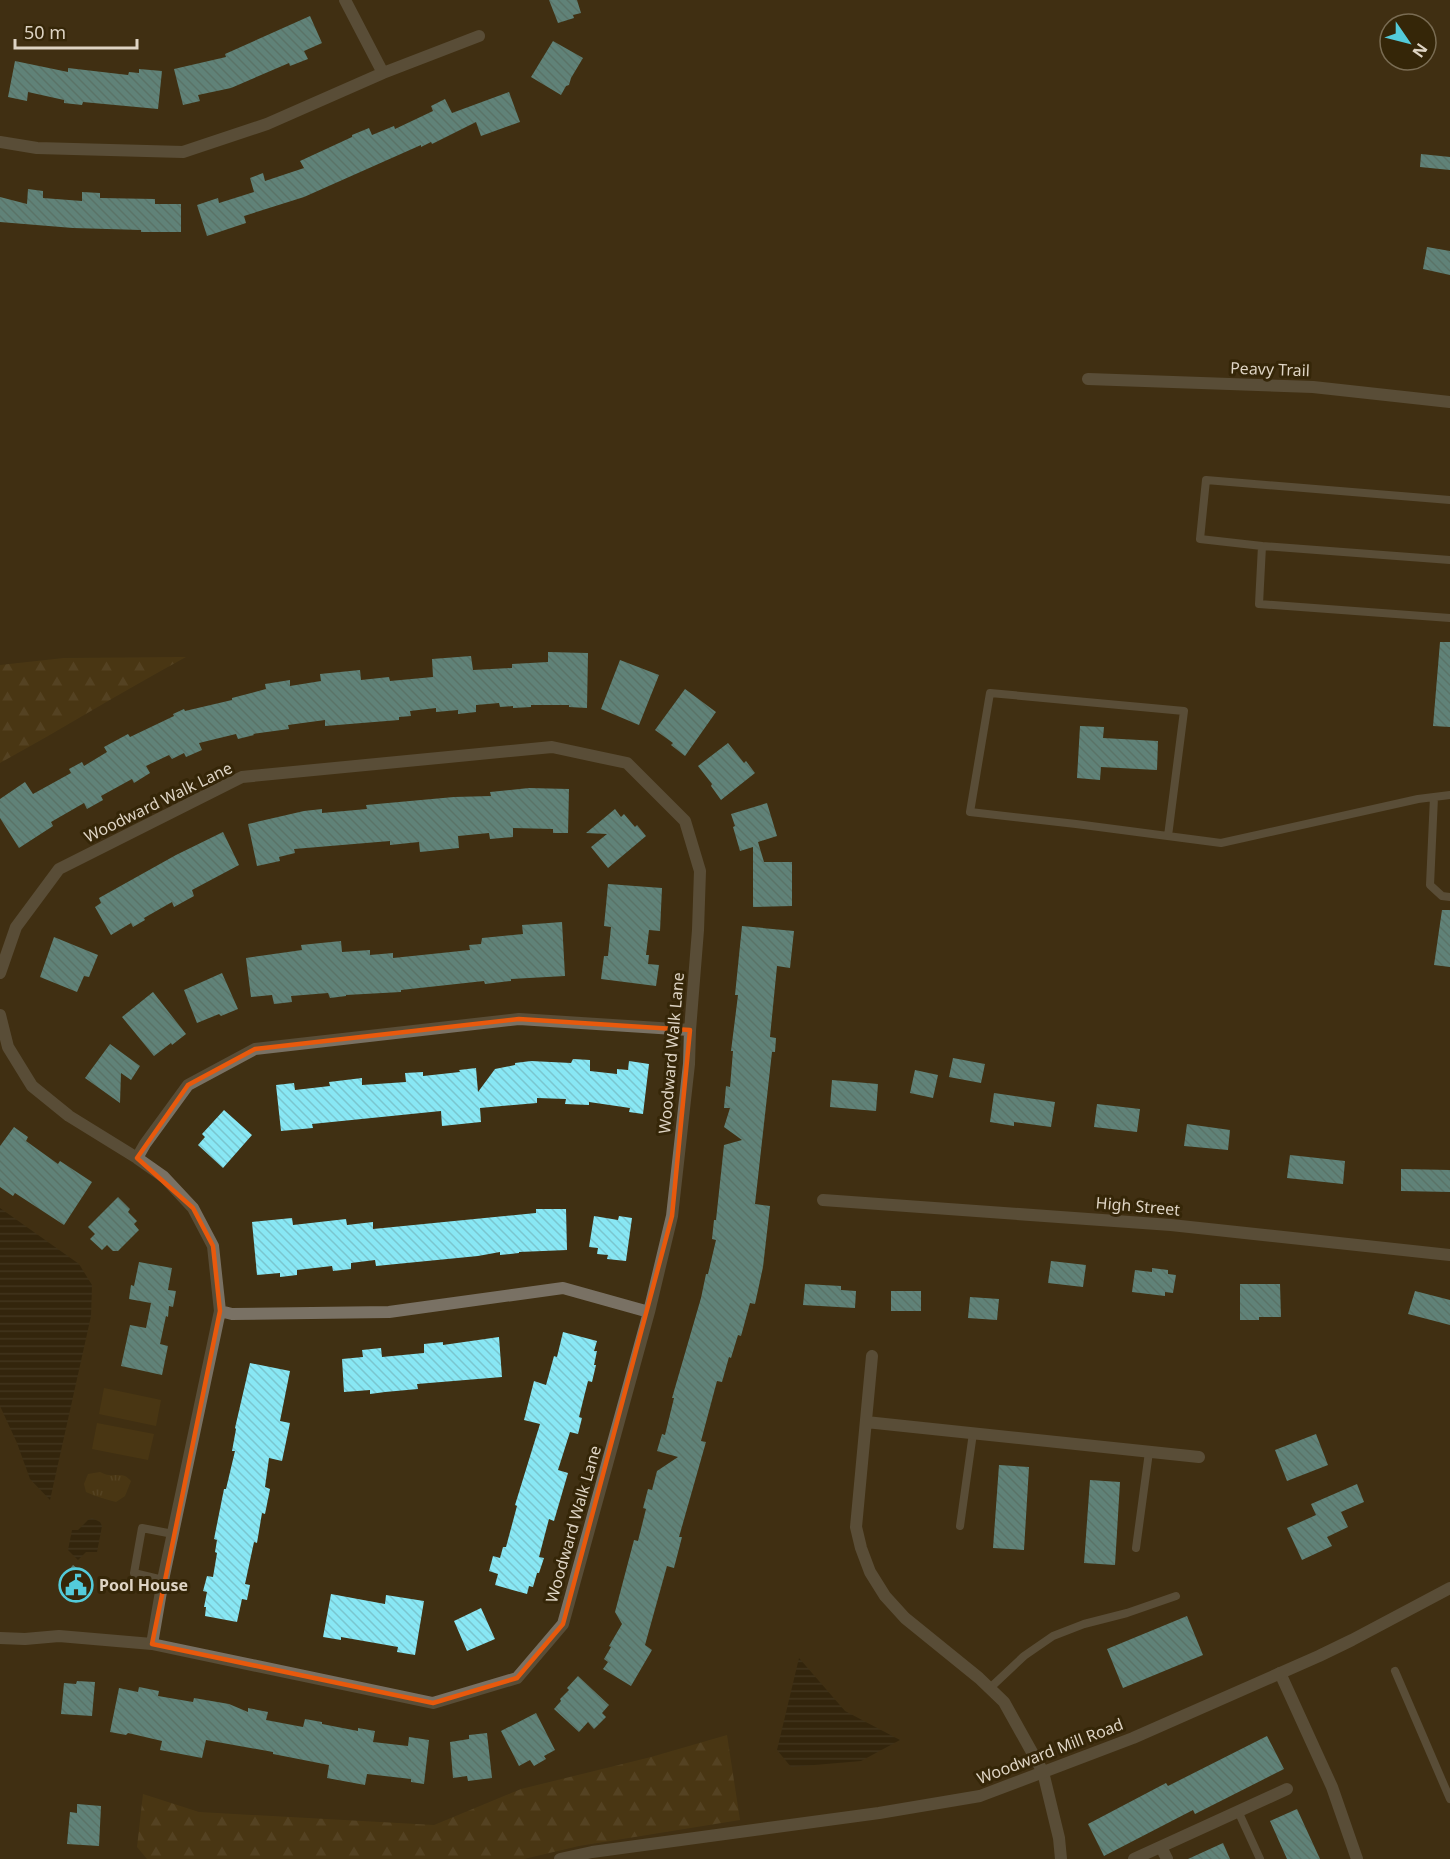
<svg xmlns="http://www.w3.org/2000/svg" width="1450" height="1859" font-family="'Noto Sans',sans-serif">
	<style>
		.grass { fill: #563f14 }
		.forest { fill: url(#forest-firs) }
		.park { fill: url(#park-tufts) }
		.water { fill: url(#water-rules) }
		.building { fill: url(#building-back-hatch) }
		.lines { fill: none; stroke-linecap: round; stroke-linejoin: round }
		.service { stroke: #797164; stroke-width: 8 }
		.minor { stroke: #797164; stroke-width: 12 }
		.tertiary { stroke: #797164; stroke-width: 12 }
		.marked { fill: none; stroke: #e8590c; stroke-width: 4.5; stroke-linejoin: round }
		.labels { text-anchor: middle; stroke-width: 6; stroke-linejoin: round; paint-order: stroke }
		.street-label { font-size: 16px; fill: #ded4c4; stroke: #352608 }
		.poi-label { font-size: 16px; font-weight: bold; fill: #ded4c4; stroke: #352608; text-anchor: start }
	</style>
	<defs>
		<pattern id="forest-firs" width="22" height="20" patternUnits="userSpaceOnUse" patternTransform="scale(1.5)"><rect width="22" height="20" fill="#563f14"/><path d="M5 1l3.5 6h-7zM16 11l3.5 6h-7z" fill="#6e5a35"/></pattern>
		<pattern id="park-tufts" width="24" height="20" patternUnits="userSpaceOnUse" patternTransform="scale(1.5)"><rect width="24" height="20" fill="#563f14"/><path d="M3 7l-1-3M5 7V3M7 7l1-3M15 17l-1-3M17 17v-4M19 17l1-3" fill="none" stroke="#6e5a35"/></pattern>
		<pattern id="water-rules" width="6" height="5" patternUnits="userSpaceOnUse" patternTransform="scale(1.5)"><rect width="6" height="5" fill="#241906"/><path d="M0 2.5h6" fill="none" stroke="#433a29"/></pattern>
		<pattern id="building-back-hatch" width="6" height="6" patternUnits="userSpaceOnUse" patternTransform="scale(1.5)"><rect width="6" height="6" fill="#88e7f4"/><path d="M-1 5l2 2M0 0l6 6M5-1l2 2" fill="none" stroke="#7ac6cf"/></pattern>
	</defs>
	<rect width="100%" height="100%" fill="#403013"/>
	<path class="grass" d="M104,1388L161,1400L156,1426L99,1414Z
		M97,1423L154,1434L148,1460L92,1449Z"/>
	<path class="forest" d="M186,657C123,691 62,729 0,763V665L64,658Z
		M727,1735L740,1820L579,1846L524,1859H147L137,1847L143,1794L199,1812L434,1825L521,1789L651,1757Z"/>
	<path class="park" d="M100,1472C103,1473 106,1475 109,1475C119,1476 123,1472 131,1481L125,1496L116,1502C106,1499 96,1497 86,1492L84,1484L88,1474Z"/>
	<path class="water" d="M0,1208L79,1264L92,1285L91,1316L50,1500L30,1479L17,1443L0,1406Z
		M92,1518L100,1522L102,1526L97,1552H86L78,1560L68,1550L72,1530H78L88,1520Z
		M799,1658L845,1711L900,1740L861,1761L791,1767L777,1750Z"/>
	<path class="building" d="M549,0H577L581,13L573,15L574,18L558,23Z
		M310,16L322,43L304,51L308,59L290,66L289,63L231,88L198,95L200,101L183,105L174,69L226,57L225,54Z
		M553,41L583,58L571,78L569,85L566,86L561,95L531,77Z
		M15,61L68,72V68L128,75L129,72L139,73V69L162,71L158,109L83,102L82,105L64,103V100L28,92L27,101L8,97Z
		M509,92L520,122L481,136L476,122L432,144L431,142L421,147V145L304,197L244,216L246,223L207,236L197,205L218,198L219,203L254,192L250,178L263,173L265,181L304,168L300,161L352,137V135L369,128L372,135L394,126L395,129L433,111L431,106L445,99L452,113Z
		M1421,154L1450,157V170L1420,167Z
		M28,189L43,191V198L82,201V192L100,193V198L155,199V204H181V232H141V230L73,228L0,222V197L27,204Z
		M1427,247L1450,251V275L1423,269Z
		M1440,642H1450V727L1433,726Z
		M548,652L588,653L587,708L569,707V705H531V707L513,708V706L500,707L499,703L476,705V712L458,714V710L436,712V708L410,711L411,716L399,717V720L325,726V720L288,725L289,729L253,734L254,735L238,739L236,734L199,743L202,750L186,757L184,753L172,759L169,755L146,766L150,773L134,783L132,779L101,796L103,800L87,809L84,803L51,822L53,826L19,848L0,818V799L25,782L33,794L71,773L69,769L82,762L84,766L107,752L104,747L128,734L130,737L174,716L173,714L184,709L185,711L232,700V698L266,689L265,684L290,680V686L321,681L320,674L360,670L361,680L389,677L390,681L433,677L432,659L471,656L473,670L512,668V664L548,662Z
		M620,660L659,675L639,725L601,709Z
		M685,689L716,712L685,756L671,745L673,743L655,730Z
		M1080,726L1104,727L1103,738L1158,741L1157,770L1101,767L1100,780L1077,778Z
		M728,743L744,763L746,761L755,773L721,800L711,786L712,784L698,766Z
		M529,788L569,789L568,833H553V829L513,828V837L490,839L489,833L458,836L459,848L420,852L419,842L390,845V841L294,849L295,853L279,857L280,861L257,866L248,824L304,811L322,809V813L367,809L366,805L454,797L491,796L490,792Z
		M767,803L777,836L758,842L764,862H792V906L753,907V847L740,851L733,827L735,826L731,814Z
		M615,809L621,817L624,814L635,827L637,825L646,836L608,868L591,847L607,834L586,833Z
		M223,832L239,865L192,890L194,896L174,907L172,902L144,918L145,920L133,927L131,923L111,935L95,907L101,903L99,898L176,855Z
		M608,884L662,888L660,931L649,930L646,955H649L648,964L659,965L656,986L601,979L604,956H608L611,927L604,926Z
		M1442,910H1450V967L1434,965Z
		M562,922L565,976L511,979V981L485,984L484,981L401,990V992L346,995V996L330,998L328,993L291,996L292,1002L274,1004L272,995L251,997L246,958L302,950L301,945L341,941L342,952L370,950V955L393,953V958L470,950L469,945L481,944L482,938L523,934L522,925Z
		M742,926L794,931L790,968L777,966L770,1037L776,1038L775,1052H772L755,1204L770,1206L763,1267L755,1304L750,1303L741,1336L738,1335L731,1358L729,1357L722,1382L717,1381L701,1441L706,1442L679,1537H682L674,1568L667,1566L645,1645L652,1650L631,1686L603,1669L608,1662L604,1659L611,1647L609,1646L622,1624L615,1612L634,1540L638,1541L646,1509L643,1508L648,1489L652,1490L657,1471L678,1457L657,1451L662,1434L665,1435L674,1398H672L701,1298L706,1274H708L716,1240L712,1239L714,1220H716L724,1145L742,1140L724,1127L730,1108H724L726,1086L730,1087L733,1051H731L738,995H735Z
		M54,937L98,955L89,977L84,976L77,992L40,977Z
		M222,973L238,1009L221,1016L219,1014L197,1023L184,990Z
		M153,992L186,1034L172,1045L171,1043L154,1056L122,1017Z
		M110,1044L140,1066L131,1080L121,1073L120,1103L85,1078Z
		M953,1058L985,1064L981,1083L949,1077Z
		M573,1059L590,1060V1071L617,1074V1069L628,1070L629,1061L649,1064L643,1114L629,1112L630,1108L589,1102V1105L565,1104L566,1099L537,1098V1103L480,1108L481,1122L442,1126L441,1111L312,1124L313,1128L281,1131L276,1085L294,1083L295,1090L330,1086L329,1082L362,1078V1085L406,1082L405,1073L423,1072V1076L460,1072L459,1070L476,1068L478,1092L495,1069L515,1065V1063L531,1061L571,1063Z
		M915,1070L938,1075L933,1098L910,1093Z
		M832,1080L878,1084L876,1111L830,1107Z
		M994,1093L1055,1102L1051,1127L1014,1122V1126L990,1122Z
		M1097,1104L1140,1109L1137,1132L1094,1127Z
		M224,1110L252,1135L223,1168L198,1145L205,1137L202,1134Z
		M1187,1124L1230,1130L1228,1150L1184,1146Z
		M14,1127L28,1137L26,1141L58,1164L60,1161L92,1182L64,1225L15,1193L13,1196L0,1187V1146Z
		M1290,1155L1345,1161L1343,1184L1287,1178Z
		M1401,1169L1450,1170V1192L1401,1191Z
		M118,1197L130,1209L128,1212L137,1221L134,1224L139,1230L118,1251H113L107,1245L102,1250L90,1239L95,1234L88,1227Z
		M536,1209H566L567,1250L519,1252V1253L500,1255V1252L478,1256L376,1266L375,1260L351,1263V1269L333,1271L332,1266L297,1270V1275L280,1277V1273L257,1275L252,1222L292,1218L293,1225L346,1219L347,1225L373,1222V1229L536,1213Z
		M594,1216L618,1220L619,1216L632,1218L626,1261L607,1259L608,1255L597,1254L598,1248L589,1247Z
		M1051,1261L1086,1265L1083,1287L1048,1283Z
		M139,1262L172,1268L168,1290L176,1291L173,1307L169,1306L168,1317L166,1316L160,1344L168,1346L162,1375L121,1366L130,1325L146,1328L151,1303L129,1299L131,1285L134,1286Z
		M1152,1268L1168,1270V1274L1176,1275L1173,1293L1165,1292V1296L1132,1292L1135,1270L1152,1272Z
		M805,1284L841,1286V1290L856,1291L855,1308L803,1305Z
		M1240,1284H1280L1281,1317H1259V1320H1240Z
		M891,1291H921V1311H891Z
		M1415,1291L1450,1300V1325L1408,1314Z
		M970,1297L999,1299L997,1320L968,1318Z
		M563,1332L597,1341L594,1351H597L594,1365H596L592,1382L588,1381L579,1417L582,1418L578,1434L570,1432L558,1470L568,1473L554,1521L549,1519L539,1557L544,1558L539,1573H537L533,1587L529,1586L527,1594L495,1585L498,1574L489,1571L493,1556L500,1558L503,1547H506L517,1506L515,1505L540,1424L524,1420L534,1381L546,1385L554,1356L557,1357Z
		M499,1337L502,1377L417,1384L418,1389L385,1392L370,1394V1390L344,1392L342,1359L363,1357L362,1350L381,1348L382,1357L424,1353V1344L443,1342V1345Z
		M250,1363L290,1371L280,1421L290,1423L282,1461L269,1458L265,1487L270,1489L265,1514L262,1513L257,1543L254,1542L245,1584L250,1585L247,1600L242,1599L237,1622L205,1616L206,1607H204L207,1592L203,1591L207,1576L213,1577L217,1553L215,1552L217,1540L214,1539L224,1489H226L235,1451H232L236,1429L235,1428Z
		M1316,1434L1328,1465L1287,1481L1275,1450Z
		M999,1465L1029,1467L1024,1550L993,1548Z
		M1090,1480L1120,1482L1115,1565L1084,1563Z
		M1357,1484L1364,1502L1341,1512L1348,1527L1327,1537L1332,1546L1302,1560L1287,1528L1316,1515L1311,1504Z
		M73,1565L93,1581L78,1599L59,1582Z
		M331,1594L385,1604L386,1595L424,1601L415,1655L397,1652L398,1647L341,1637V1640L323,1637Z
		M481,1608L495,1639L467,1651L454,1621Z
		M1187,1616L1203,1655L1123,1688L1107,1649Z
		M578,1676L609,1705L602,1713L606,1717L594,1729L588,1722L579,1732L554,1709L561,1701L560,1699L569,1690L567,1688Z
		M77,1681L95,1682L92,1716L61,1714L64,1683L76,1684Z
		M139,1687L159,1691L158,1696L193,1702L194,1698L229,1704L248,1712V1708L268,1712L266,1720L303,1727L305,1719L322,1722V1724L358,1731V1728L375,1731L373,1742L408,1746L409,1737L429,1740L424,1784L411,1782V1779L367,1774L365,1785L327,1778L329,1765L273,1754V1752L206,1740L202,1758L160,1750L162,1741L128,1733L126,1735L110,1732L119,1688L138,1692Z
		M536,1713L555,1750L544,1756L546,1759L534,1766L530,1760L519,1766L501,1731Z
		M487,1733L492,1778L468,1781L467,1776L453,1778L450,1742L469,1739V1735Z
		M1267,1736L1284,1769L1195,1814L1193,1810L1104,1856L1088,1824L1166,1783L1168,1786Z
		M77,1804L101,1806L99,1846L67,1844L70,1812L77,1813Z
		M1297,1809L1320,1859H1287L1270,1821Z
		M1223,1843L1230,1859H1188Z"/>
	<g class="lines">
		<path class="service" d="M1450,500L1206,480L1200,539L1262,546L1259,604L1450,618
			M1262,546L1450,560
			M1434,797L1430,885L1442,896L1450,897
			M1168,836L1184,711L990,693L970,812L1076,824L1221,843L1418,799L1450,795
			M960,1526L973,1433
			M1136,1548L1149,1452
			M163,1580L134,1573L142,1528L173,1534
			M1395,1671L1450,1799
			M990,1688L1024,1656L1053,1636L1084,1624L1127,1613L1176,1596
			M1238,1811L1260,1859"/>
		<path class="minor" d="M345,0L383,73
			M0,142L37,148L183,152L267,124L383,73L479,36
			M1088,379L1313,387L1450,402
			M0,973L16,927L59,869L242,777L552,747L627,763L685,821L700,871L698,930L690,1030L689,1064L672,1216L649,1312L563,1624L517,1678L433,1703L152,1644L59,1636L25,1639L0,1638
			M0,1015L8,1047L32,1086L69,1116L137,1158L164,1177L193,1208L213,1246L220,1311L163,1580L152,1644
			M137,1158L145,1144L188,1085L255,1049L519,1019L690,1030
			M823,1200L1171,1225L1450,1255
			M220,1311L232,1314L389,1312L563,1288L649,1312
			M872,1356L856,1527L861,1548L870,1572L885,1596L905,1618L979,1678L1004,1702L1043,1772L1059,1838L1061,1859
			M866,1422L1199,1457
			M1280,1673L1332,1787L1357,1859
			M1161,1847L1167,1859
			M1134,1859L1287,1789"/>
		<path class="tertiary" d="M560,1859L592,1852L879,1813L980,1796L1133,1738L1319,1656L1352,1640L1450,1588"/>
	</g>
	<path d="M0 0H1450V1859H0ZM519,1019L690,1030L672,1216L563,1624L517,1678L433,1703L152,1644L220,1311L213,1246L193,1208L137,1158L188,1085L255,1049Z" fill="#403013" fill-opacity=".55" fill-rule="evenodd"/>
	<path class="marked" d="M519,1019L690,1030L672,1216L563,1624L517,1678L433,1703L152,1644L220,1311L213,1246L193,1208L137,1158L188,1085L255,1049Z"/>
	<defs>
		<g id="civic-ring" transform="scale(1.725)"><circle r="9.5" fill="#352608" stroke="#53cbda" stroke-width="1.5"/><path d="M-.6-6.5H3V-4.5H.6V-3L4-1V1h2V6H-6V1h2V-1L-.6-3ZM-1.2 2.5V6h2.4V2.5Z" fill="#53cbda"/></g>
	</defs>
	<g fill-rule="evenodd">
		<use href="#civic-ring" x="76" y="1585"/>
	</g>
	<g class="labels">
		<g class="street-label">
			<text transform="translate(1270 369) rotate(2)" y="6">Peavy Trail</text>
			<text transform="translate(158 802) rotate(-26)" y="6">Woodward Walk Lane</text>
			<text transform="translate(671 1053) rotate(-85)" y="6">Woodward Walk Lane</text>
			<text transform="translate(1138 1206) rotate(5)" y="6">High Street</text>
			<text transform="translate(573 1524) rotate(-74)" y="6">Woodward Walk Lane</text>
			<text transform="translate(1050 1751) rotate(-21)" y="6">Woodward Mill Road</text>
		</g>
		<g class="poi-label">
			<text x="99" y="1591">Pool House</text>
		</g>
	</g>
	<g transform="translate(1408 42) rotate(125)"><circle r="28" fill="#352608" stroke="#796c53" stroke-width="1.5"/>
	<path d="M0-4.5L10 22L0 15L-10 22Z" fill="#53cbda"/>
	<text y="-9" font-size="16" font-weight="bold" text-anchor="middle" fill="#ded4c4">N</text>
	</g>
	<path d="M15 39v9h122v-9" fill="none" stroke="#ded4c4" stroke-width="3"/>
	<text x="24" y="39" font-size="18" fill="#ded4c4" stroke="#352608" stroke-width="4.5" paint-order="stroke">50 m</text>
</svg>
